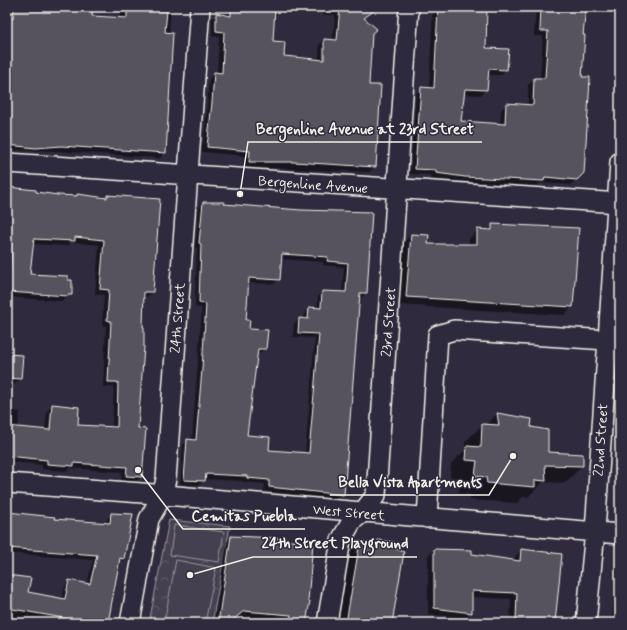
<svg xmlns="http://www.w3.org/2000/svg" width="627" height="630" font-family="Mynerve,sans-serif">
	<style>
		.park { fill: url(#park-crowns); stroke: #9c989c }
		.pitch { fill: #454050; stroke: #9c989c }
		.shadow { fill: #0007; fill-rule: evenodd }
		.building { fill: #56525f; stroke: #f4f1e8; fill-rule: evenodd }
		.lines { fill: none; stroke-linecap: round; stroke-linejoin: round }
		.minor-casing { stroke: #f4f1e8; stroke-width: 22 }
		.minor { stroke: #2f2a3d; stroke-width: 19 }
		.labels { text-anchor: middle; stroke-width: 3; stroke-linejoin: round; paint-order: stroke }
		.street-label { font-size: 14px; fill: #f4f1e8; stroke: #2f2a3d }
		.leader { fill: none; stroke: #f4f1e8; stroke-width: 1.5 }
		.callout-dot { fill: #f4f1e8; stroke: #2f2a3d; stroke-width: 1.5 }
		.callout-label { font-size: 15px; text-anchor: middle; font-weight: bold; fill: #f4f1e8; stroke: #2f2a3d; stroke-width: 3; stroke-linejoin: round; paint-order: stroke }
	</style>
	<defs>
		<pattern id="park-crowns" width="20" height="18" patternUnits="userSpaceOnUse"><rect width="20" height="18" fill="#454050"/><path d="M2 6a3 3 0 1 1 6 0M12 15a3 3 0 1 1 6 0" fill="none" stroke="#605c69"/></pattern>
	</defs>
	<rect width="100%" height="100%" fill="#2f2a3d"/>
	<filter id="ink" filterUnits="userSpaceOnUse"><feTurbulence type="fractalNoise" baseFrequency=".025" numOctaves="2"/><feDisplacementMap in="SourceGraphic" scale="8" xChannelSelector="R" yChannelSelector="G"/><feConvolveMatrix kernelMatrix="1 2 1 2 8 2 1 2 1" color-interpolation-filters="sRGB"/></filter>
	<g filter="url(#ink)">
		<path class="park" d="M169,520L230,526L212,623H149Z"/>
		<path class="pitch" d="M174,525L224,532L219,562L170,555Z
			M176,560L216,568L205,623H164Z"/>
		<path class="shadow" d="M11,7H92L91,17L120,19V7H171L169,34H172L171,70L165,153L160,158L55,151L7,150V20H9Z
			M217,7H278V12L273,17L272,42L283,57L319,60V45L324,40L333,41L335,15H322L323,7H378L364,19L371,34L368,86L375,167L369,172L244,167L245,156L202,152L207,109L209,79L214,74H217L219,37L212,36V19L216,15Z
			M433,7H497L492,12H489L485,49L506,70L501,75H488L486,89L481,95L463,94L460,122L500,124L501,110L507,104L528,106V85L534,79H540L543,36H534L536,7H589L585,11L581,36L577,179L570,185L540,183L537,186L430,179V175L410,174L416,94L421,88L429,89Z
			M7,189L76,197L77,195L105,199L108,196L152,292L147,297H143L137,429L141,477L136,482L121,481L122,472L70,468L67,471L42,469V465L12,462L7,464V410L20,412L18,428L45,430L47,411L52,406L77,426L112,427L114,387H103L106,326L102,325L104,295L95,294L99,245L71,242L68,246L32,244L29,274L71,294L61,301L7,297Z
			M203,203L301,211L371,213L366,293L361,298H358L343,494L338,499L264,491L265,484L242,482L243,481L204,479L199,485L180,484L183,445L188,440L192,441L202,308L195,307L197,248H195L199,208ZM280,259L323,262V265L344,267L342,293L322,292L318,297L317,308H309L305,313L304,320L299,319L294,324L293,337L315,338L305,454L267,451L245,436L257,353H260L265,349L248,330L245,321L248,283L274,284L279,279Z
			M493,225L572,307L564,315L398,305L402,244L411,235L428,236L427,245H469V239L478,230L487,231Z
			M7,355L21,378L15,384L7,383Z
			M497,414L531,420L530,428L547,453L582,466L565,483L543,482L528,497H523L517,503L470,500V494L459,493L460,478L450,477L451,464L465,450V442L482,425H486Z
			M7,512L53,520L106,523L107,519L112,514L123,558L118,563L107,623H61L23,616L22,623H7V576L27,593L62,599L65,586L69,581L87,584L93,560L7,553Z
			M231,537L305,623H214L226,542Z
			M378,541L391,621L403,623H337L349,554L360,542L373,545Z
			M434,550L515,561V557L521,550L561,555L554,623H510L511,599L471,597V612L465,618L428,614V556Z
			M620,558V623H612L616,562Z"/>
		<path class="building" d="M14,7H93L92,16L127,18V7L167,11L165,32L173,33L166,153L61,146L36,148L7,145V18L13,19Z
			M231,7H275L273,41L285,42L284,56L324,60V39L337,40L340,7H379L364,18L377,29L372,33L369,85H381L376,167L294,162H249L250,151L207,147L212,103L214,72L222,73L224,32L216,31V13L231,16Z
			M438,7H478L477,11H487L486,48L509,49L507,70L489,69L487,90L465,89L461,121L505,124L506,103L533,105L534,78H545L548,31H540L541,7H586L583,35H585L582,77H590L589,96L584,173L577,180L545,177L544,181L465,177L436,173V170L415,169L421,87L434,88Z
			M7,187L36,190V192L58,195L77,196V194L107,198V195L160,199L153,292H144L143,327H144V347L138,428L146,429L142,477L126,476L127,467L74,463V466L47,464V460L7,456V426L50,430L52,404L79,407L78,425L117,427L118,382H108L111,321L107,320L109,290L100,289L104,240L75,237V241L34,239L30,274L68,276V280H72V295H68V296L7,292V272H10L12,235H7Z
			M203,202H225L224,204L301,210L372,212L367,293H360L344,495L269,487V480L247,478V476L206,474L205,481L184,480L187,439L196,440L202,369L206,304L199,303L201,244L199,243ZM282,254L328,257L327,261L348,263L346,292L322,291L321,308L309,307L308,319L299,318L298,333L319,334L309,453L269,450L270,437L247,435L258,349H266L268,330L249,329L250,320H246L249,278L280,280Z
			M492,224L579,228L573,307L406,297L411,234L429,235L428,244H477V229L492,230Z
			M7,354L23,355L21,379L7,378Z
			M497,413L532,419L531,427L548,430V452L583,454V466L545,465L546,481L535,480V487L487,483L486,477L475,476L477,461L466,460L467,446L481,447L482,424L499,425Z
			M7,512L55,517L54,519L110,523L111,513L133,514L124,559L120,558L108,623H91L7,608V575L31,578L28,592L65,599L69,580L90,584L97,555L7,548Z
			M231,536L279,538V540L313,543L308,601H310L306,623H290L291,615L244,611L229,623H218Z
			M378,540L394,542V548L404,552L392,623H346L360,541L377,545Z
			M434,549L472,550V554L520,561L521,549L562,554L555,623L516,620L517,593L472,591V613L434,608Z"/>
		<g class="lines">
			<g class="minor-casing">
				<path id="minor" d="M7,163L620,203
					M7,483L142,493L620,534
					M427,518L438,335L454,330L607,340
					M130,623L149,519L162,496L166,479L200,7
					M327,623L341,540L352,521L362,513L376,495L409,7
					M586,623L595,531L620,162"/>
			</g>
			<use href="#minor" class="minor"/>
		</g>
	</g>
	<g class="labels">
		<g class="street-label">
			<text transform="translate(313 184) rotate(4)" y="5">Bergenline Avenue</text>
			<text transform="translate(177 318) rotate(-86)" y="5">24th Street</text>
			<text transform="translate(388 322) rotate(-86)" y="5">23rd Street</text>
			<text transform="translate(600 440) rotate(-86)" y="5">22nd Street</text>
			<text transform="translate(349 512) rotate(5)" y="5">West Street</text>
		</g>
	</g>
	<path class="leader" d="M240 194L248 142H482M513 456L489 495H330M138 470L183 529H305M190 575L253 557H417"/>
	<g class="callout-dot">
		<circle cx="240" cy="194" r="4"/>
		<circle cx="513" cy="456" r="4"/>
		<circle cx="138" cy="470" r="4"/>
		<circle cx="190" cy="575" r="4"/>
	</g>
	<g class="callout-label">
		<text x="365" y="134">Bergenline Avenue at 23rd Street</text>
		<text x="410" y="487">Bella Vista Apartments</text>
		<text x="244" y="521">Cemitas Puebla</text>
		<text x="335" y="548">24th Street Playground</text>
	</g>
	<rect width="627" height="630" fill="none" stroke="#2f2a3d" stroke-width="24"/>
	<rect x="12" y="12" width="603" height="606" fill="none" stroke="#f4f1e8" stroke-width="1.5" filter="url(#ink)"/>
</svg>
